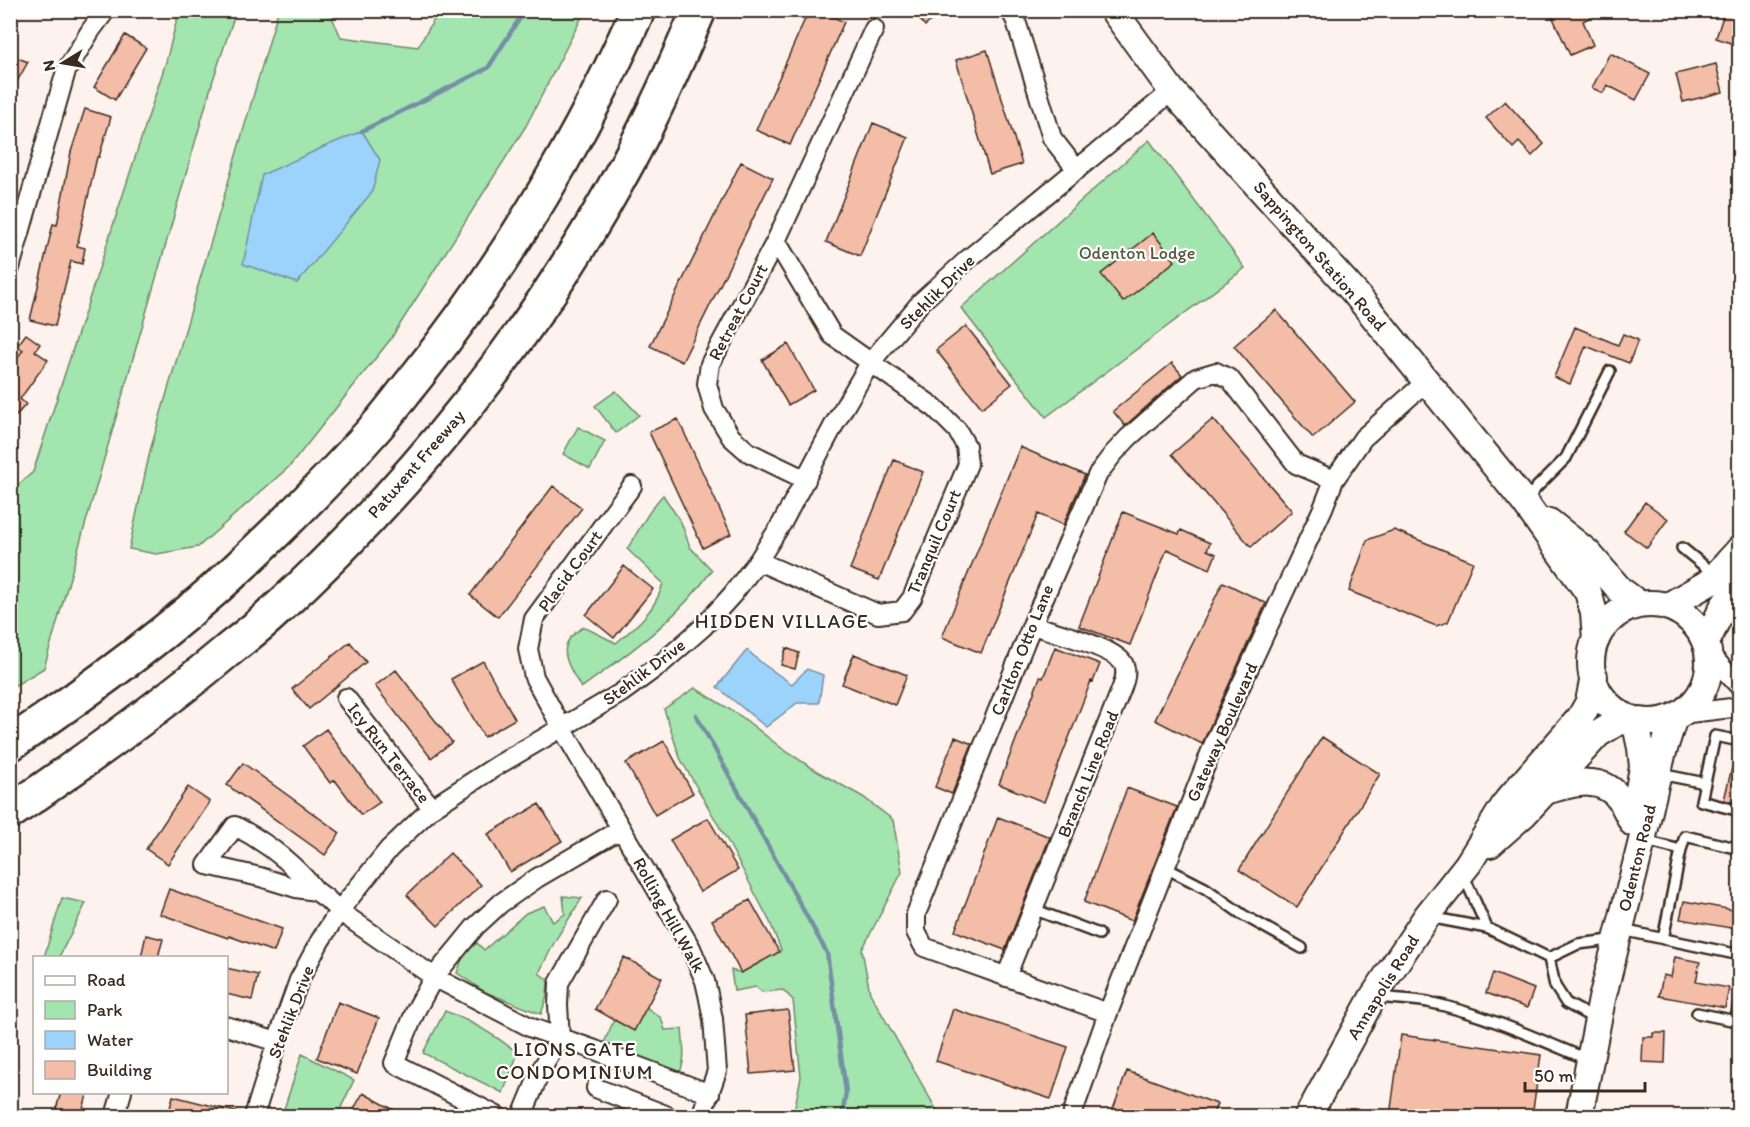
<svg xmlns="http://www.w3.org/2000/svg" width="1750" height="1127" font-family="Itim,sans-serif">
	<style>
		.green { fill: #a3e5ae; stroke: #6f8866; stroke-width: 1.5 }
		.water { fill: #9cd3fb; stroke: #758fa3; stroke-width: 1.5 }
		.lines { fill: none; stroke-linecap: round; stroke-linejoin: round }
		.stream { stroke: #758fa3; stroke-width: 4.5 }
		.building { fill: #f4bda8; stroke: #3b2a1e; stroke-width: 1.5 }
		.lane-casing { stroke: #3b2a1e; stroke-width: 14 }
		.street-casing { stroke: #3b2a1e; stroke-width: 22 }
		.secondary-casing { stroke: #3b2a1e; stroke-width: 30 }
		.highway-casing { stroke: #3b2a1e; stroke-width: 38 }
		.lane { stroke: #fff; stroke-width: 9 }
		.street { stroke: #fff; stroke-width: 18 }
		.secondary { stroke: #fff; stroke-width: 26 }
		.highway { stroke: #fff; stroke-width: 33 }
		.labels { text-anchor: middle; stroke-width: 4.5; stroke-linejoin: round; paint-order: stroke }
		.park-label { font-size: 18px; fill: #555942; stroke: #fff }
		.street-label { font-size: 18px; fill: #3b2a1e; stroke: #fff }
		.neighbourhood-label { font-size: 20px; letter-spacing: 1.5px; fill: #3b2a1e; stroke: #fff }
	</style>
	<rect width="100%" height="100%" fill="#fdf2ee"/>
	<filter id="ink" filterUnits="userSpaceOnUse"><feTurbulence type="fractalNoise" baseFrequency=".0167" numOctaves="2"/><feDisplacementMap in="SourceGraphic" scale="12" xChannelSelector="R" yChannelSelector="G"/><feConvolveMatrix kernelMatrix="1 2 1 2 8 2 1 2 1" color-interpolation-filters="sRGB"/></filter>
	<g filter="url(#ink)">
		<path class="green" d="M179,11H236L213,80L44,668L11,688V491L33,472L166,62Z
			M278,11H329L341,37L418,47L439,11H585L526,126L390,340L290,466L198,547L156,554L129,549L150,451Z
			M1149,140L1245,268L1046,417L961,308Z
			M616,391L639,415L616,433L595,406Z
			M578,427L605,441L590,469L563,454Z
			M663,495L681,522L690,547L712,570C677,620 629,653 581,688C567,663 553,644 584,627L616,643C637,626 656,610 663,583L627,549C639,531 648,510 663,495Z
			M695,688L742,717L784,750L820,773L863,797L893,820L902,872L862,950L870,993L940,1116H793L801,1077L793,1000L783,990L762,992L756,987L734,991L731,970L741,973L779,952L781,950L770,922L727,840L680,758L664,709Z
			M563,896L582,898L556,939L539,973L548,980L547,996L541,1014L485,992L457,973L464,954L477,943L484,950L526,913L544,906L553,922L565,914Z
			M62,898L86,903L59,957H44Z
			M646,1007L661,1018L665,1030L682,1029C683,1045 687,1061 678,1076L603,1045L614,1020L634,1030Z
			M445,1011C472,1021 495,1035 518,1053L503,1093L423,1053Z
			M302,1054L354,1080L337,1116H291L283,1112Z"/>
		<path class="water" d="M362,131L380,160L372,192L297,283L243,264L262,175L326,146Z
			M747,650L763,664L792,684L807,669L823,675L819,703H797L766,727L717,687Z"/>
		<g class="lines">
			<path class="stream" d="M362,131L488,68L525,10
				M696,715L827,953L846,1092L842,1116"/>
		</g>
		<path class="building" d="M809,10H819L844,22L790,145L756,130Z
			M912,10H944L925,26Z
			M1566,10H1604L1583,21L1593,45L1570,55L1552,16Z
			M1725,10H1740V46L1716,38Z
			M125,35L146,48L115,100L94,87Z
			M987,50L1022,164L990,174L956,60Z
			M1610,53L1650,74L1636,100L1607,85L1603,93L1592,88Z
			M10,55L28,62L10,94Z
			M1716,64L1723,92L1683,102L1676,74Z
			M1505,101L1544,144L1532,156L1519,142L1513,148L1486,118Z
			M85,109L111,117L99,157H97L77,246L85,248L82,264L71,261L55,326L30,320L53,224L57,225L71,152Z
			M873,123L908,137L860,256L826,242Z
			M741,162L773,178L682,362L650,346Z
			M1153,233L1175,261L1123,302L1101,274Z
			M1276,310L1355,402L1313,438L1234,346Z
			M966,326L1012,384L982,408L936,350Z
			M1575,327L1618,345L1623,334L1638,340L1629,363L1586,346L1570,384L1554,377Z
			M26,334L40,344L35,351L48,360L20,399L26,404L10,423V368L23,350L17,346Z
			M788,344L814,390L788,405L762,360Z
			M1172,363L1182,375L1125,426L1113,411Z
			M678,419L731,534L703,548L649,432Z
			M1213,419L1292,511L1251,547L1172,454Z
			M1020,447L1085,475L1063,525L1038,514L981,653L942,637Z
			M894,460L923,472L879,580L850,569Z
			M553,486L582,508L498,617L470,595Z
			M1645,502L1668,519L1647,548L1624,531Z
			M1123,512L1179,534L1181,530L1210,543L1207,550L1216,554L1210,569L1167,549L1130,645L1079,626Z
			M1394,530L1473,562L1448,622L1436,626L1349,591L1367,540Z
			M624,566L653,589L614,638L586,615Z
			M1223,582L1266,603L1202,744L1155,720Z
			M350,642L366,662L309,709L292,689Z
			M1055,647L1100,664L1093,682L1091,681L1044,802L999,784L1040,677L1043,678Z
			M786,648L799,653L795,669L781,665Z
			M854,654L907,675L895,705L842,684Z
			M483,661L515,719L484,737L451,679Z
			M396,670L452,742L431,758L375,686Z
			M326,729L380,802L361,815L335,780L330,783L303,746Z
			M955,737L972,744L952,794L935,787Z
			M1322,737L1380,774L1297,907L1239,870Z
			M664,741L693,793L655,815L626,763Z
			M1735,755L1740,756V804L1724,800Z
			M243,763L340,833L325,855L227,785Z
			M188,787L210,802L168,864L146,849Z
			M1127,788L1177,807L1132,921L1084,902Z
			M539,804L562,841L510,872L488,834Z
			M998,817L1050,837L1005,950L955,931Z
			M708,818L738,870L700,892L670,840Z
			M450,853L481,885L438,926L407,895Z
			M169,889L282,929L274,952L229,936L228,938L160,914Z
			M750,900L779,952L741,973L712,920Z
			M1684,901L1739,911L1736,929L1680,919Z
			M146,935L163,939L158,957H141Z
			M624,957L662,978L634,1031L595,1009Z
			M1675,957L1700,962L1696,982L1729,988L1725,1008L1659,996L1663,975L1671,977Z
			M226,968L258,975L252,1000L226,994Z
			M1493,973L1534,989L1527,1008L1486,993Z
			M338,1002L379,1018L357,1074L317,1058Z
			M953,1009L1068,1047L1051,1099L936,1061Z
			M788,1010L795,1070L751,1074L745,1015Z
			M1653,1033H1666L1665,1063L1642,1062L1643,1037H1653Z
			M1401,1035L1541,1055L1532,1116H1390Z
			M1127,1071L1217,1104L1212,1116H1123L1112,1112Z
			M61,1092H88L81,1116H54Z
			M363,1093L405,1116H350Z
			M173,1096L236,1112L235,1116H168Z"/>
		<g class="lines">
			<g class="lane-casing">
				<path id="lane" d="M1526,501L1536,488L1566,458L1610,371
					M1682,548L1714,574
					M1660,774L1705,783L1701,801L1740,811
					M1705,783L1715,736L1740,741
					M1645,841L1681,850L1685,836L1740,849
					M1164,867L1205,888L1243,915L1302,948
					M1033,909L1099,934
					M1429,917L1487,928L1463,874
					M1487,928L1549,958
					M1622,930L1740,955
					M1663,939L1681,850
					M1377,997C1393,999 1411,999 1428,1002C1484,1014 1536,1038 1589,1060
					M1697,1013L1736,1021L1740,994
					M1595,1019L1566,1003L1555,986L1549,958L1578,944L1611,940"/>
			</g>
			<g class="street-casing">
				<path id="street" d="M1010,10L1016,21L1052,138L1077,170
					M10,268L66,71L91,30L106,10
					M806,480L748,452L731,437L714,409L707,384L710,364L776,241L874,29
					M632,486L534,619L528,649L534,677L562,728L691,948L705,981L708,994L713,1019L717,1071L701,1116
					M758,561L878,614L902,611L912,598L968,464L966,446L957,430L935,408L832,335L776,241
					M1708,652L1740,687
					M346,698L432,808
					M1681,714L1740,707
					M316,891C294,864 266,842 235,826L207,865L260,877L296,888L316,891L327,899L339,911L434,977L532,1028L595,1050L710,1094
					M1006,977L1121,690C1124,682 1128,672 1123,663C1113,647 1051,631 1032,625
					M1108,1013L924,947L916,932V914L1032,625L1098,474L1113,454L1129,437L1196,378L1216,372L1230,379L1296,464L1334,480
					M226,1026L277,1042
					M596,1088L668,1116
					M115,1116L122,1092
					M254,1116L277,1042L299,980L320,941L339,911L389,849L432,808L498,765L621,693L662,663L703,627L732,595L758,561L782,523L835,423L870,363L921,302L967,260L1172,91
					M497,1116L394,1063L416,1010L434,977L475,927L501,903L537,878L621,829
					M522,1116L541,1070L560,1038L558,1005L559,983L607,899
					M1073,1116V1112L1108,1013L1215,741L1323,508L1334,480L1363,438L1427,381"/>
			</g>
			<g class="secondary-casing">
				<path id="secondary" d="M1113,10L1172,91L1355,293L1525,503L1588,592L1594,613L1596,640
					M1549,522L1588,553L1620,590L1639,604
					M1591 663a59 59 0 1 1 118 0a59 59 0 1 1-118 0Z
					M1668,606L1710,582L1740,549
					M1706,643L1723,607L1740,582
					M1635,720L1641,748L1643,767L1638,795
					M1546,791C1572,783 1604,773 1622,802C1626,809 1629,816 1633,823
					M1490,844L1524,814L1598,734L1616,723L1630,719
					M1308,1116L1373,997L1427,916L1468,864L1508,800L1580,718L1589,702L1594,676
					M1579,1116L1602,999L1641,845L1662,755L1674,717"/>
			</g>
			<g class="highway-casing">
				<path id="highway" d="M10,744C89,691 167,634 236,570C285,524 333,476 377,426C391,410 404,392 417,376C506,264 580,141 638,10
					M10,812C85,761 158,709 227,651C242,639 258,627 273,613C414,484 537,331 628,162C654,113 677,62 699,10"/>
			</g>
			<use href="#lane" class="lane"/>
			<use href="#street" class="street"/>
			<use href="#secondary" class="secondary"/>
			<use href="#highway" class="highway"/>
		</g>
	</g>
	<g class="labels">
		<g class="park-label">
			<text x="1137" y="259">Odenton Lodge</text>
		</g>
		<g class="street-label">
			<text transform="translate(1320 256) rotate(49)" y="6">Sappington Station Road</text>
			<text transform="translate(937 292) rotate(-45)" y="6">Stehlik Drive</text>
			<text transform="translate(738 312) rotate(-62)" y="6">Retreat Court</text>
			<text transform="translate(416 464) rotate(-49)" y="6">Patuxent Freeway</text>
			<text transform="translate(934 542) rotate(-67)" y="6">Tranquil Court</text>
			<text transform="translate(570 571) rotate(-54)" y="6">Placid Court</text>
			<text transform="translate(1022 650) rotate(-68)" y="6">Carlton Otto Lane</text>
			<text transform="translate(644 672) rotate(-37)" y="6">Stehlik Drive</text>
			<text transform="translate(1222 732) rotate(-66)" y="6">Gateway Boulevard</text>
			<text transform="translate(389 753) rotate(52)" y="6">Icy Run Terrace</text>
			<text transform="translate(1088 774) rotate(-68)" y="6">Branch Line Road</text>
			<text transform="translate(1637 858) rotate(-76)" y="6">Odenton Road</text>
			<text transform="translate(669 915) rotate(61)" y="6">Rolling Hill Walk</text>
			<text transform="translate(1383 987) rotate(-58)" y="6">Annapolis Road</text>
			<text transform="translate(291 1012) rotate(-69)" y="6">Stehlik Drive</text>
		</g>
		<g class="neighbourhood-label">
			<text x="782" y="628">HIDDEN VILLAGE</text>
			<text x="575" y="1056">LIONS GATE<tspan x="575" dy="23">CONDOMINIUM</tspan></text>
		</g>
	</g>
	<rect width="1750" height="1127" fill="none" stroke="#fff" stroke-width="36"/>
	<rect x="18" y="18" width="1714" height="1091" fill="none" stroke="#3b2a1e" stroke-width="2" filter="url(#ink)"/>
	<rect x="33" y="956" width="195" height="138" fill="#ffffff" stroke="#b1aaa5" stroke-width="1.5"/>
	<rect x="45" y="976" width="30" height="9" fill="#ffffff" stroke="#b1aaa5" stroke-width="1.5"/>
	<text x="87" y="986" font-size="18" fill="#3b2a1e">Road</text>
	<rect x="45" y="1001" width="30" height="18" fill="#a3e5ae" stroke="#b1aaa5" stroke-width="1.5"/>
	<text x="87" y="1016" font-size="18" fill="#3b2a1e">Park</text>
	<rect x="45" y="1031" width="30" height="18" fill="#9cd3fb" stroke="#b1aaa5" stroke-width="1.5"/>
	<text x="87" y="1046" font-size="18" fill="#3b2a1e">Water</text>
	<rect x="45" y="1061" width="30" height="18" fill="#f4bda8" stroke="#b1aaa5" stroke-width="1.5"/>
	<text x="87" y="1076" font-size="18" fill="#3b2a1e">Building</text>
	<g transform="translate(63 63) rotate(259)" stroke="#ffffff" stroke-width="4.5" paint-order="stroke">
	<path d="M0-4.5L10 22L0 15L-10 22Z" fill="#3b2a1e"/>
	<text y="-9" font-size="16" font-weight="bold" text-anchor="middle" fill="#3b2a1e">N</text>
	</g>
	<path d="M1525 1082v9h120v-9" fill="none" stroke="#3b2a1e" stroke-width="3"/>
	<text x="1534" y="1082" font-size="18" fill="#3b2a1e" stroke="#ffffff" stroke-width="4.5" paint-order="stroke">50 m</text>
</svg>
